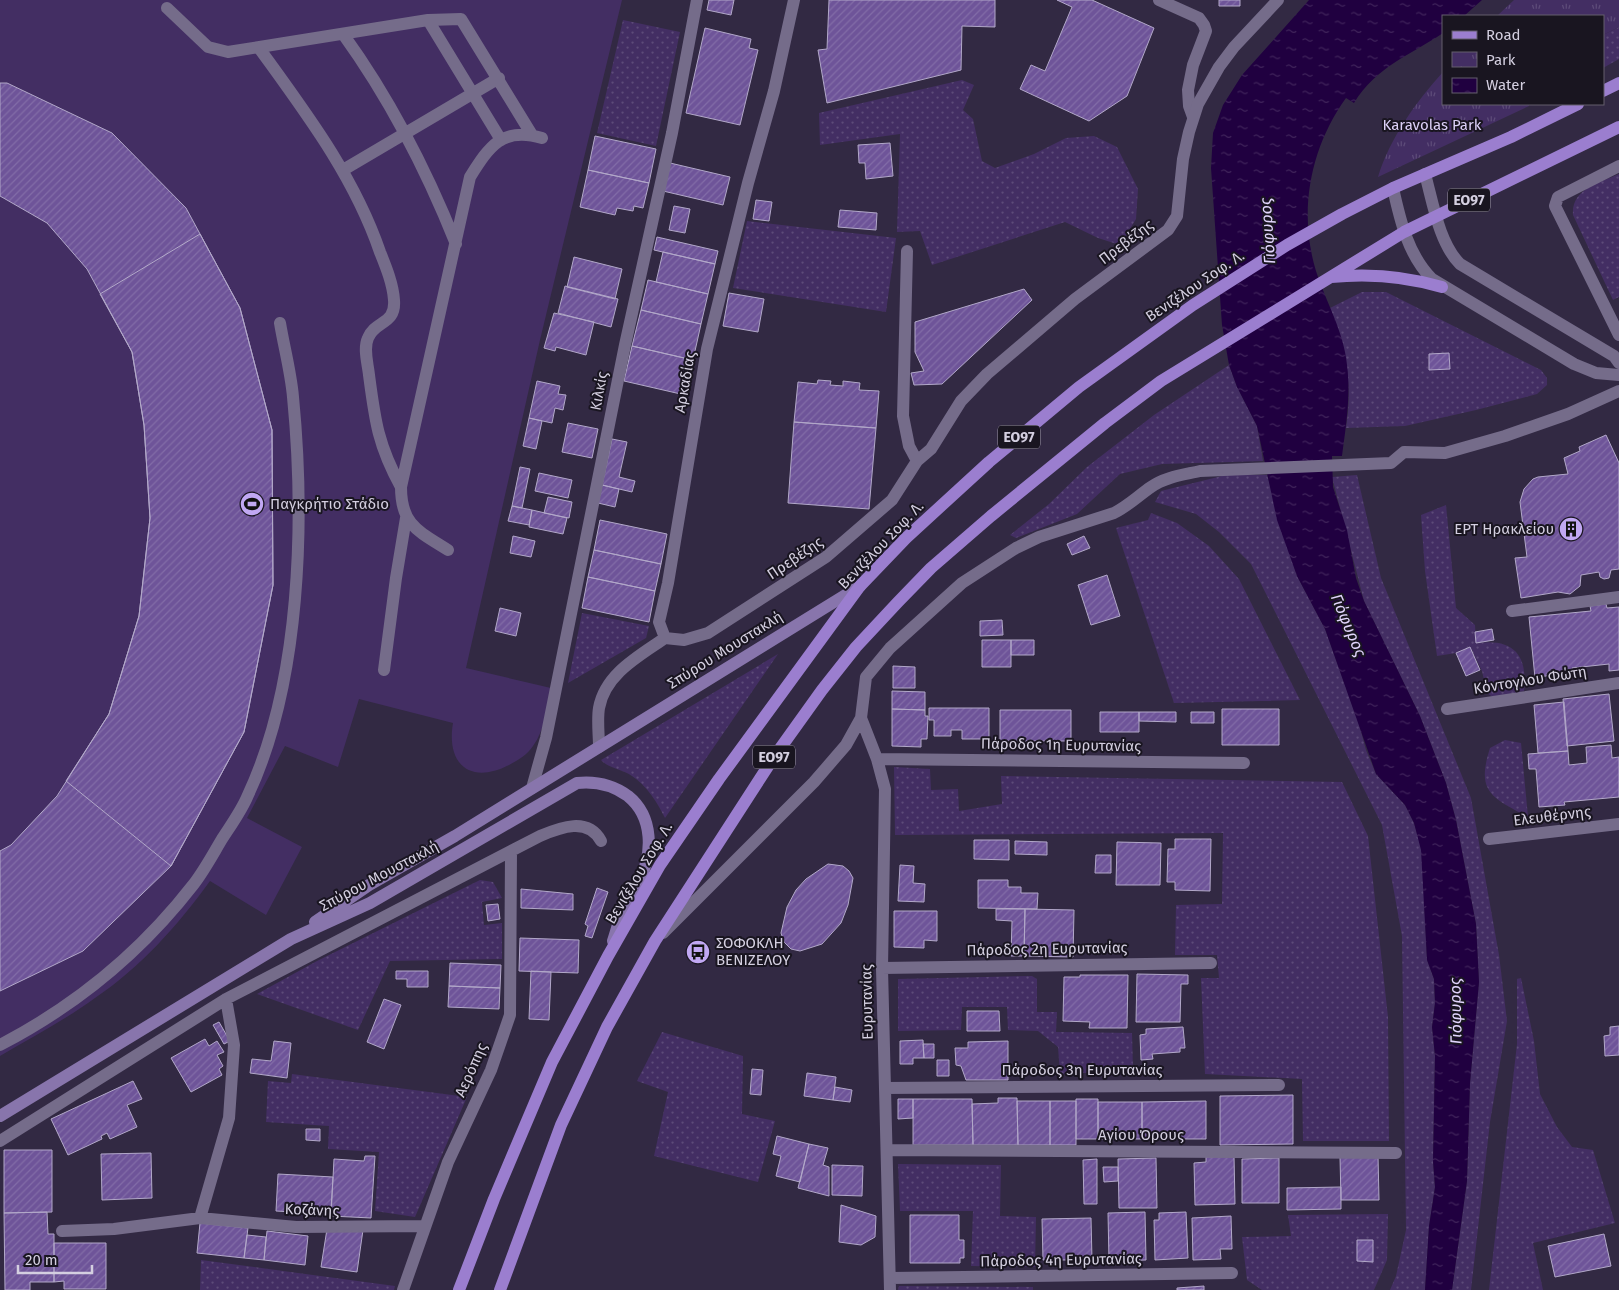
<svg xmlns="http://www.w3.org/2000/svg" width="1619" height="1290" font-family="'Fira Sans',sans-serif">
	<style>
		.grass { fill: url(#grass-dots) }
		.park { fill: url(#park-tufts) }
		.pitch { fill: #432e63 }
		.water { fill: url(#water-ripples) }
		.building { fill: url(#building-hatch); stroke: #b2a8c9 }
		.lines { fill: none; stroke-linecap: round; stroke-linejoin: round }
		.lane { stroke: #756c8a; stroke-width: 12 }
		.street { stroke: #756c8a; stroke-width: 12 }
		.secondary { stroke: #8875ac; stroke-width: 12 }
		.primary { stroke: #9b7ecf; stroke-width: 12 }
		.labels { text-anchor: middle; stroke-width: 4; stroke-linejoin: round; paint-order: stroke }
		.shield { fill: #191520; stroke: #9c97a6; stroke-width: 1 }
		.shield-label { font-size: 14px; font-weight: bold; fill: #d4cfe0 }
		.park-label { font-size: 15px; fill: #dcd0f7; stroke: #191520 }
		.street-label { font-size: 15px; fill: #d4cfe0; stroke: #191520 }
		.poi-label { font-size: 15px; fill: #d4cfe0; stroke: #191520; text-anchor: start }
		.water-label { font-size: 16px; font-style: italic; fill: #e2d5fd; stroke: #191520 }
	</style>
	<defs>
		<pattern id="grass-dots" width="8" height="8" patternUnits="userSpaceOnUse" patternTransform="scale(1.25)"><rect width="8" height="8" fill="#432e63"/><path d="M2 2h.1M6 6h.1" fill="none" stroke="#5d4b79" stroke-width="1.8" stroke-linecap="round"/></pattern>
		<pattern id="park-tufts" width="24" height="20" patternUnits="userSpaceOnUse" patternTransform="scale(1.25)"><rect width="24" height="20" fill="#432e63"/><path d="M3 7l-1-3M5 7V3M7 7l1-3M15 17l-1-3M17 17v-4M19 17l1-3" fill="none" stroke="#5d4b79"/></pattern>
		<pattern id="water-ripples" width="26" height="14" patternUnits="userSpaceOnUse" patternTransform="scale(1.25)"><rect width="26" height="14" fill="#200040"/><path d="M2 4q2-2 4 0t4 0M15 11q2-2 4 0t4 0" fill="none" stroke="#40245b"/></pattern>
		<pattern id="building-hatch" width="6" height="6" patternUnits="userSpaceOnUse" patternTransform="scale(1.25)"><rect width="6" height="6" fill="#6e5499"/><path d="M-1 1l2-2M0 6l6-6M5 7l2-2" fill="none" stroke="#826ca7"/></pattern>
	</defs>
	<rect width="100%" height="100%" fill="#322943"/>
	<path class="grass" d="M623,20L680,32L656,146L597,133Z
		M1619,27V59L1603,68V35Z
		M962,80L974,85L963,110L973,119L982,161L995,168L1034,154L1066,138L1094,136L1117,147L1138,189L1136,219L1120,245L1098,238L1065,222L932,265L920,231L897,232L900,134L820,145L819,113Z
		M1619,174V297L1613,300L1573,215C1571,189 1599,183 1619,174Z
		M747,221L896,238L886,312L733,288Z
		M1362,292H1386L1541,370L1547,378V385L1537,394L1476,410L1405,426L1346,428C1353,384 1346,349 1330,308Z
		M1229,365L1237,387L1257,426L1263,461L1162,464L1120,474L1077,514L1016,538L1010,535L1049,504L1087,467L1154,415Z
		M1226,475H1267L1297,576L1325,629L1359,724L1366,750L1376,774L1405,805L1414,823L1422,850L1427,960L1434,979L1435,1003L1432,1027L1435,1056L1433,1161L1435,1187L1429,1226L1425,1290H1390L1396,1276L1406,1230L1402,936L1382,825L1251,564L1219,532L1196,514L1155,502L1161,491Z
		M1357,475L1381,578L1471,798L1499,955L1507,1021L1490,1122L1471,1290H1452L1467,1181L1470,1083L1479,982L1476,924L1456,820L1446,783L1420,716L1364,601L1332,477Z
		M1446,505L1456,608L1475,625L1476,643C1514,638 1528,655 1524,691L1494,698L1487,693L1482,671L1470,647L1456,653L1437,656L1425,571L1421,515Z
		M1151,513L1177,523L1209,546L1239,579L1300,700L1174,703L1116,528L1148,520Z
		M582,613L649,626L646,638L568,683Z
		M778,654L665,818C657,802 647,786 632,776C622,769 608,768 601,760Z
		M1505,740L1521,743L1528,817C1491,797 1476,792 1490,748Z
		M894,767L930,769L931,790L958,789L959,811L1002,804L1001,776L1342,782L1368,836L1388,1017L1389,1141H1303L1302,1079L1205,1074L1201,978H1219L1217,955H1175L1176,905L1222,904L1223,833L895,835Z
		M480,880L493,882L502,898L482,902L484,925L502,923V959L390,961L358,1030L257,994L317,961Z
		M1032,976L1037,979V1012H1057L1056,1032L1132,1033L1133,1071L1060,1074L1058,1047L1038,1031L1008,1030L1007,1007H962L961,1030L898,1031V979Z
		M1521,978L1534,1041L1540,1094L1557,1127L1572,1147L1593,1150L1615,1223L1533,1243L1543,1290H1489L1517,1044V979Z
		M662,1032L743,1056L742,1114L775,1121L758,1182L654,1156L668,1092L637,1081Z
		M292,1074L467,1097L415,1217L375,1211L379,1152L328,1149L329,1126L266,1122L268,1081L291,1083Z
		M898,1164L1001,1165L1000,1216L1036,1217L1035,1267L971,1266L973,1211H900Z
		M1388,1214L1387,1260L1374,1290H1262L1247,1280L1242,1237L1291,1236L1288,1215Z
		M201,1260L395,1286L394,1290H200Z
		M899,1286L1033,1287V1290H898Z"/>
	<path class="park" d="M1514,0H1619V27L1603,35V16H1497Z
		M1443,72V104H1529V106L1378,177C1390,138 1416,102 1443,72Z"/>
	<path class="pitch" d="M0,0H622L540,340L466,668L551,688C547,707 545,730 533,746C527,755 518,760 509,765C470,785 446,764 453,723L359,699L338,767L285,746L247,818L302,847L266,915L210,881C178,925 141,967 95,998C65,1020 32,1037 0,1056Z"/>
	<path class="water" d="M1309,0H1482L1464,16H1443V33C1409,56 1377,66 1354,103L1346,98C1310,148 1298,212 1316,271C1326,302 1344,332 1347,365C1351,395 1346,426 1342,456H1332L1333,487L1347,530L1356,578L1364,601L1420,716L1446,783L1456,820L1476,924L1479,982L1470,1083L1467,1181L1452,1290H1425L1429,1226L1435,1187L1433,1161L1435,1056L1432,1027L1435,1003L1434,979L1427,960L1421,850L1414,823L1405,805L1376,774L1325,629L1297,576L1277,520L1257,426L1237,387L1229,365L1222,325L1211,168L1213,133L1223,105L1242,75Z"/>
	<path class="building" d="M709,0H734L731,15L707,10Z
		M829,0H995V27L962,26L961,70L827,103L818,50L827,49Z
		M1092,0L1154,28L1127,96L1089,121L1020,89L1031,65L1045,71L1072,7L1057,0Z
		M1219,0H1240V6H1219Z
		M705,28L751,39L749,48L758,50L740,125L686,113Z
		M0,83H7L112,133L186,208L240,308L272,430L273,585L244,732L171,866L83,951L0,991V851L11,845L57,796L109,714L139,616L150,518L144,425L132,352L87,269L47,223L0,196Z
		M595,136L656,149L649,183L588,170Z
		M890,143L893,176L866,179L865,163H859L858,145Z
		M670,163L730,177L723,205L663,191Z
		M588,170L649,183L643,208L634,206L633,211L617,208L615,215L580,207Z
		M756,200L772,202L769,221L753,219Z
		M674,206L690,209L685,233L669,230Z
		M840,210L877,213L876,230L838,227Z
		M200,234L240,308L272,430L273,585L244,732L171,866L66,781L109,714L139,616L150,518L144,425L132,352L100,294Z
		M657,237L718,251L715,264L654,250Z
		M663,252L715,264L708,294L656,282Z
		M574,257L622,269L615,299L567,287Z
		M648,280L708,294L701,324L641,310Z
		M565,286L618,299L611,327L558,313Z
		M1024,289L1032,300L942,384L914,385L911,373L924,371L915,352V322Z
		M729,293L764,299L758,332L723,326Z
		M641,310L701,324L693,360L632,346Z
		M554,313L594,322L586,355L556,347L555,351L544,348Z
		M632,346L693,360L685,395L624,381Z
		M1449,353L1450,369L1429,370V354Z
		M818,380L831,381L830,385L843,386V381L860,383L859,390L879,391L876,428L794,422L798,382L817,384Z
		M537,381L560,386L558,394L566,395L563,410L555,408L552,423L529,418Z
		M529,418L542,421L536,449L523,446Z
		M794,422L876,428L869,509L788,503Z
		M568,423L598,429L592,458L562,452Z
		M1606,435L1619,463V569L1611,570L1609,578L1604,579L1600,577L1599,572L1581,575L1580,586L1570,594L1558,592L1521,598L1515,558L1527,557L1520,502L1524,489L1533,479L1538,477L1568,474L1564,458L1580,451L1579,447Z
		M612,439L627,442L619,477L635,481L632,492L602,485Z
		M520,467L530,469L522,508L512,506Z
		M539,473L572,480L568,498L535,491Z
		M602,485L619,489L615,507L598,503Z
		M548,497L572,502L569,518L544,513Z
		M512,506L532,510L529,525L508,521Z
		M532,510L567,518L563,534L529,527Z
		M600,520L667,534L661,564L594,550Z
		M513,536L535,541L531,557L510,553Z
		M1084,536L1090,548L1072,555L1067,544Z
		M594,550L661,564L655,591L588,577Z
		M1107,575L1120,616L1091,625L1078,585Z
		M588,577L655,591L649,622L582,608Z
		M1606,604L1607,608L1619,607V670L1609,671V664L1572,668L1573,671L1535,678L1529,617L1591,611L1590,606Z
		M500,608L521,613L516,636L495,631Z
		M1002,620L1003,635L980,636V621Z
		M1492,629L1494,640L1476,643L1475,632Z
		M982,640H1011V667H982Z
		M1011,640H1034V655H1011Z
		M1470,647L1480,670L1466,676L1456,653Z
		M893,666L915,667V688H893Z
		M892,691L925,692V710L892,709Z
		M1609,694L1614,741L1567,746L1563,699Z
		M1564,702L1568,751L1538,753L1534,705Z
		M929,708H989V739H962V730H951V736H934V720H929Z
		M892,709L925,710V716H928L927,739H921V747L892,746Z
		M1222,709H1279V745H1222Z
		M1000,710H1071V741H1000Z
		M1100,712H1139V732H1100Z
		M1139,712H1176V722L1139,721Z
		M1191,712H1214V723H1191Z
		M1611,745L1612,758L1619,757V797L1564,802L1565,805L1539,807L1536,769H1529L1528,754L1568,751L1569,765L1587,763L1586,747Z
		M1175,839H1211L1210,891L1175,890V882H1167L1168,849H1175Z
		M974,840H1009V860L974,859Z
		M1015,841L1047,842V855L1015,854Z
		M1117,842L1161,843L1160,885H1116Z
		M1096,855H1111V873H1095Z
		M828,864L843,866L849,871L853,878L848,905L841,923L822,944L800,951L791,949L784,942L781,933L787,907L796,890L806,879Z
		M900,865L914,866L913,883L925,884L924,902L898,901Z
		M978,880H1008V887H1021V893H1038L1037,909L978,908Z
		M597,888L608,892L592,938L585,936L588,926L585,924Z
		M521,889L573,894V910L521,908Z
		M498,904L500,919L488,921L486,905Z
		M996,909H1025L1024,956H1011L1012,921L996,920Z
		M1025,909L1074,910L1073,957L1024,956Z
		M894,911H937V941L924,940V948L894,947Z
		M520,938L579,940L578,973L519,971Z
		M450,963L501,965L500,988L449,986Z
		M396,971H428V987H407V979H396Z
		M531,971L551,972L549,1020L529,1019Z
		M1137,974L1188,975V984H1181L1180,1022H1136Z
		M1080,975H1128L1127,1028H1089L1090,1022L1063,1021L1064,977H1080Z
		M449,986L500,988L499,1009L448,1007Z
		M384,999L401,1005L384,1049L367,1042Z
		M967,1011H999L1000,1031H967Z
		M219,1022L230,1041L224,1044L213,1025Z
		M1619,1026V1055L1605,1056L1604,1036L1610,1035V1027Z
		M1183,1027L1185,1048H1180V1052L1152,1054L1153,1059L1141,1060L1140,1035L1146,1034V1029Z
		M205,1039L209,1046L217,1041L224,1052L217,1055L223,1066L219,1069L222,1075L191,1092L171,1058Z
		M923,1040L924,1058H913V1064H900V1041Z
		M274,1041L291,1043L287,1078L250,1073L252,1059L271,1061Z
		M1008,1041V1080H966L961,1066L956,1065L955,1048H968V1042Z
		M923,1044H934V1058H924Z
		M937,1060H949V1076H937Z
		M752,1069L763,1070L761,1095L750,1094Z
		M807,1073L836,1077L833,1100L804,1096Z
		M133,1081L142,1099L127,1105L137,1127L110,1139L107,1133L101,1136L102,1139L68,1155L51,1119Z
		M835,1087L852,1090L850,1102L833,1100Z
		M1293,1095V1144L1220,1145V1096Z
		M998,1098H1017L1018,1145H973L972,1104L998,1103Z
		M898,1099H913V1118L898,1119Z
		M913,1099H972L973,1145H913Z
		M1076,1099H1098V1139H1076Z
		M1017,1101H1050V1145H1018Z
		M1050,1101H1076V1145H1050Z
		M1206,1101V1139H1142V1102Z
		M1098,1102H1142V1139H1098Z
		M306,1129H320V1141L306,1140Z
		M777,1136L809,1144L800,1182L776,1176L781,1156L773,1154Z
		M809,1144L828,1148L823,1165L829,1167V1196L798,1188Z
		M4,1150H52V1212L4,1213Z
		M151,1153L152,1198L102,1200L101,1154Z
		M365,1156H375L371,1218L331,1216L334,1159L364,1161Z
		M1234,1156L1235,1204L1195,1205L1194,1163L1206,1162V1157Z
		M1378,1156L1379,1200H1341L1340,1157Z
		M1156,1158L1157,1208H1119L1118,1159Z
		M1279,1158V1203H1242V1159Z
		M1097,1159V1204H1084L1083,1160Z
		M832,1165L863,1166L862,1196L832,1195Z
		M1103,1167H1118V1181L1104,1182Z
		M278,1174L333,1177L331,1209L327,1208V1214L276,1211Z
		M1341,1187V1209L1287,1210V1188Z
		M841,1205L876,1216L875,1237L861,1245L839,1242Z
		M47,1212L48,1234H54V1282H30V1290H5L4,1213Z
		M1145,1212L1146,1260L1109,1261L1108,1213Z
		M1186,1212L1188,1258L1155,1260L1154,1220H1159V1213Z
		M910,1215H959V1240H964V1258H960V1263H910Z
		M1231,1216L1232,1249H1220L1221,1259L1193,1260L1192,1218Z
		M1091,1218L1092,1260H1043L1042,1219Z
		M200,1223L248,1228L244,1258L197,1253Z
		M327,1229L363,1230L357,1272L321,1267Z
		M267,1231L308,1236L305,1265L264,1260Z
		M1604,1234L1611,1266L1555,1277L1548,1246Z
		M247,1235L266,1237L264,1260L244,1258Z
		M1357,1240H1373V1262L1357,1261Z
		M54,1243H106V1289H64V1281L54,1282Z
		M1204,1286V1290H1177V1288Z"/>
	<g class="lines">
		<path class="lane" d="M1159,0L1199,18L1204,25L1206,31L1193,65L1188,90L1189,106L1193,117
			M167,8L208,47L228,52L428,20L461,19L532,135
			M428,20L501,140
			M343,34C390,99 426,169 456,244
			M259,48C306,113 354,176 380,252C386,267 393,284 394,300C396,325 375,320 368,338C363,349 368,364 369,375C375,421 378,445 401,487
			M343,170L499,78
			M448,550C418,531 401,525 401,487L470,177C489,147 502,126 542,138
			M1512,611L1619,597
			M384,670L396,578L406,518
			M0,1045C75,1006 141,952 193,885C204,871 213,854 222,839C231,825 242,810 248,795C301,682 305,520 293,397C291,373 284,347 280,323"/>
		<path class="street" d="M1619,166L1558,197L1555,206L1619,335
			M1425,174C1433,203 1439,243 1460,264L1614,356L1619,363
			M1393,188C1400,220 1408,255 1432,279L1574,364L1596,373L1619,375
			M907,251L903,416L909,446L917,461
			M665,638L684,640L708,633L826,557L892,500L917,461L931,449L961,401L987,374L1075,299L1168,230L1177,216L1183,159L1189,132L1198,104L1219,67L1234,47L1278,0
			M1447,709L1619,683
			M861,718L877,759L885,789L882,968L890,1290
			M599,747C599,735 597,720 599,708C605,674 639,656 665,638L659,622L668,583L707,349L748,183L774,91L794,0
			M877,759L1244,763
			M532,788L546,738L625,345L672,133L697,0
			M1489,839L1619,824
			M663,933L814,782L846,745L861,718L866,677L890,648L962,583L1016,548L1039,537L1114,513C1128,506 1138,496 1151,487C1165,477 1183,475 1200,471L1391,463L1404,452L1445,453L1505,436L1568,414L1619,391
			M882,968L1211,963
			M885,1088L1279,1085
			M0,1141L226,999L540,836C561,827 588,817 601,841
			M887,1150L1396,1153
			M200,1218L229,1118L234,1045L226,999
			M62,1231L114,1229L200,1218L296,1227L424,1226
			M891,1278L1232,1273
			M403,1290L448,1162L491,1070L510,1015L511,852"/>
		<path class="secondary" d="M315,922L369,885L455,836L860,586
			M0,1116L291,939L370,903L577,783C596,781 613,785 628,796C654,817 653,854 639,881C635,889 629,896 625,904C620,916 617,929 613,941"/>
		<path class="primary" d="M1603,91L1619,83
			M1331,277C1370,273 1405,276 1442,287
			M459,1290L494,1199L552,1062L608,956L660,865L719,779L860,586L906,538L989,462L1079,387L1193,305L1287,245L1342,214L1393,188L1511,137L1578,104
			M500,1290L561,1125L607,1027L655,941L774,757L822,690L856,647L898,602L931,568L991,516L1105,423L1161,381L1404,232L1619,127"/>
	</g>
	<defs>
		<g id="stadium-disc" transform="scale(1.25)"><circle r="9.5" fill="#c1a8f3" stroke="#191520"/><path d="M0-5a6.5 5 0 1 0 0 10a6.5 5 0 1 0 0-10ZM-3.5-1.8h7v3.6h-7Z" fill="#111"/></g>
		<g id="building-disc" transform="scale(1.25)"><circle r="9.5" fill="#c1a8f3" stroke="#191520"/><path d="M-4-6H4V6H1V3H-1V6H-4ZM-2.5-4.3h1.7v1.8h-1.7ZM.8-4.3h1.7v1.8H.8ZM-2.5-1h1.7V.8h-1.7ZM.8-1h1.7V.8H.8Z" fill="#111"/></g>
		<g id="bus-disc" transform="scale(1.25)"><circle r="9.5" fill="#c1a8f3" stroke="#191520"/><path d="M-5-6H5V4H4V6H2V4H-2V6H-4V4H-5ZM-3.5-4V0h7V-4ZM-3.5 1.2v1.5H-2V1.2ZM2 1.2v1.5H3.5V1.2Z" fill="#111"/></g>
	</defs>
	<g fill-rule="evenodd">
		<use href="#stadium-disc" x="252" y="504"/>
		<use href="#building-disc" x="1571" y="529"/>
		<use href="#bus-disc" x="698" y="952"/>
	</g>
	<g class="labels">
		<g class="shield">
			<rect x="1448" y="188.5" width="42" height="23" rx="4"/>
			<rect x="998" y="425.5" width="42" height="23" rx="4"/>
			<rect x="753" y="745.5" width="42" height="23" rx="4"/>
		</g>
		<g class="shield-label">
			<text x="1469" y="205">ΕΟ97</text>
			<text x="1019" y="442">ΕΟ97</text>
			<text x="774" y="762">ΕΟ97</text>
		</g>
		<g class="park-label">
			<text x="1432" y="130">Karavolas Park</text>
		</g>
		<g class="street-label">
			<text transform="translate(1126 242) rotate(-37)" y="5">Πρεβέζης</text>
			<text transform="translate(1195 286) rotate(-34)" y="5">Βενιζέλου Σοφ. Λ.</text>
			<text transform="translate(685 382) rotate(-80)" y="5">Αρκαδίας</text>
			<text transform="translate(599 391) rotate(-79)" y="5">Κιλκίς</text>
			<text transform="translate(881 545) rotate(-46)" y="5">Βενιζέλου Σοφ. Λ.</text>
			<text transform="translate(795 558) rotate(-34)" y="5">Πρεβέζης</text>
			<text transform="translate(725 650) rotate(-32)" y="5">Σπύρου Μουστακλή</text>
			<text transform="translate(1530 680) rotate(-9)" y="5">Κόντογλου Φώτη</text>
			<text transform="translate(1061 745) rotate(1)" y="5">Πάροδος 1η Ευρυτανίας</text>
			<text transform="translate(1552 816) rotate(-7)" y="5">Ελευθέρνης</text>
			<text transform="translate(639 873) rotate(-59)" y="5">Βενιζέλου Σοφ. Λ.</text>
			<text transform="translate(379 876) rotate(-28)" y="5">Σπύρου Μουστακλή</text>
			<text transform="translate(1047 949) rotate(-1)" y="5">Πάροδος 2η Ευρυτανίας</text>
			<text transform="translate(867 1002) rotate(-91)" y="5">Ευρυτανίας</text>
			<text transform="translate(471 1070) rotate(-66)" y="5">Αερόπης</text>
			<text x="1082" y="1075">Πάροδος 3η Ευρυτανίας</text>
			<text x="1141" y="1140">Αγίου Όρους</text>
			<text transform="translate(312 1210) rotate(2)" y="5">Κοζάνης</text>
			<text transform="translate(1061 1260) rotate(-1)" y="5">Πάροδος 4η Ευρυτανίας</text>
		</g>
		<g class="poi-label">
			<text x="270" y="509">Παγκρήτιο Στάδιο</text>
			<text x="1554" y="534" text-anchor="end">ΕΡΤ Ηρακλείου</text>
			<text x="716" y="948">ΣΟΦΟΚΛΗ<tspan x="716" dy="17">ΒΕΝΙΖΕΛΟΥ</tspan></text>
		</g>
		<g class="water-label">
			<text transform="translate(1267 231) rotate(-94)" y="6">Γιόφυρος</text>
			<text transform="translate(1349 625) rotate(67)" y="6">Γιόφυρος</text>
			<text transform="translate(1455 1011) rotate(-91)" y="6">Γιόφυρος</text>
		</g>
	</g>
	<rect x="1442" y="15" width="162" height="90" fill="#191520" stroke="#645f6d"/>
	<rect x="1452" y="31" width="25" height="8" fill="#9b7ecf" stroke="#645f6d"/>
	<text x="1486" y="40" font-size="15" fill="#d4cfe0">Road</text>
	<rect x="1452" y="52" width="25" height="15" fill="url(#park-tufts)" stroke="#645f6d"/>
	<text x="1486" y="65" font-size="15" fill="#d4cfe0">Park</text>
	<rect x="1452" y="78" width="25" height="15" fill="url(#water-ripples)" stroke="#645f6d"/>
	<text x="1486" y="90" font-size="15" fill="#d4cfe0">Water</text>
	<path d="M18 1265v8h74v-8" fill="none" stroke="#d4cfe0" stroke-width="2.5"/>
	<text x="25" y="1265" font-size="15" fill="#d4cfe0" stroke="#191520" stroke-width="4" paint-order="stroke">20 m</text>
</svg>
